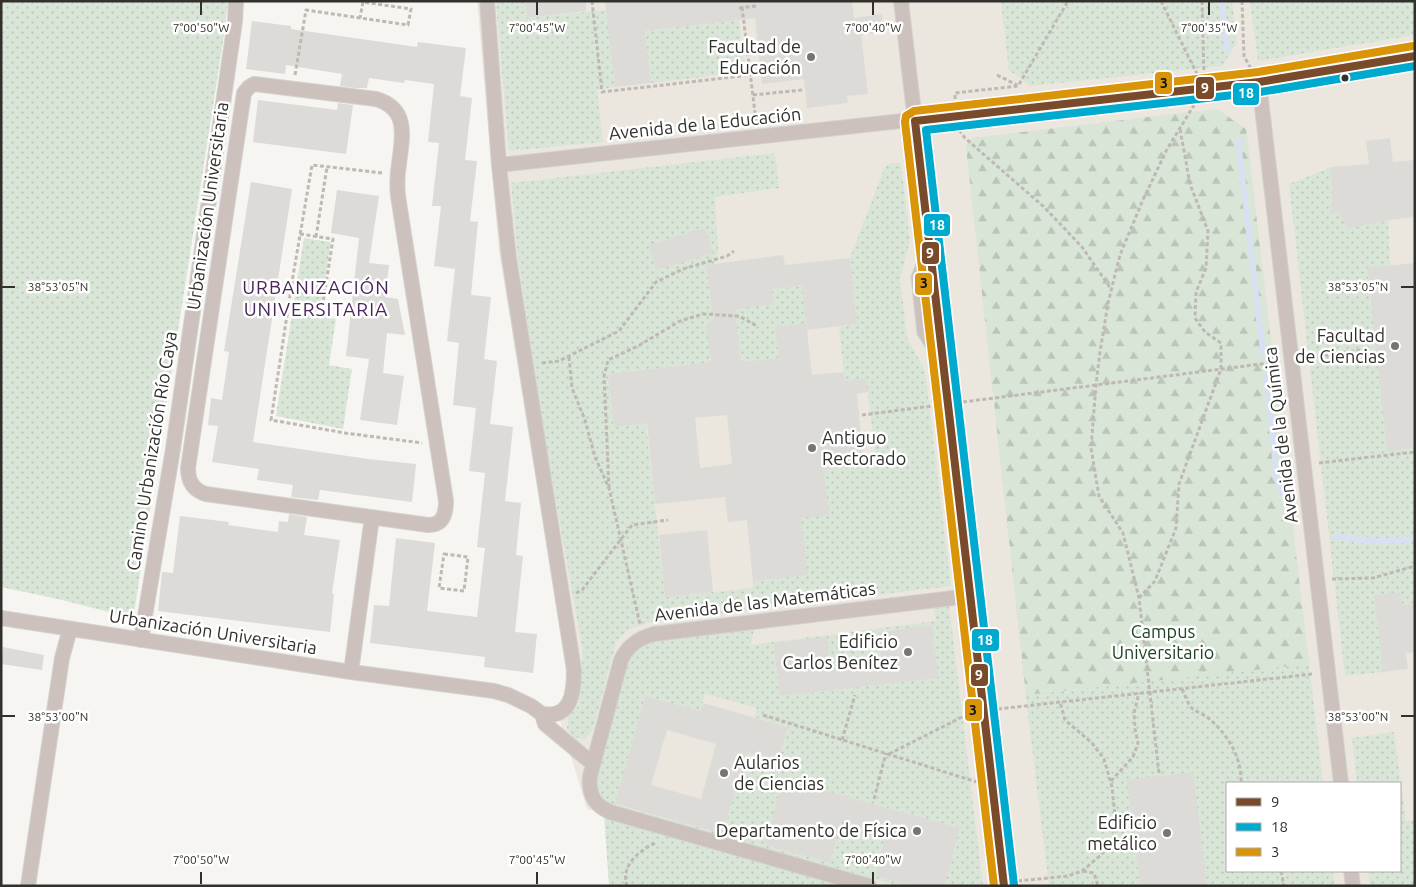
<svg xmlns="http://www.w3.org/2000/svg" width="1416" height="887" font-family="Ubuntu,sans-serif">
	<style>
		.built { fill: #ebe7de; fill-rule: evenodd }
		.green { fill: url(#green-dots); fill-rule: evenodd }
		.forest { fill: url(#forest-firs) }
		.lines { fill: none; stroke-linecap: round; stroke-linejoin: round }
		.stream { stroke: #d8e1f4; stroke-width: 5.5 }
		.building { fill: #dcdbd8; fill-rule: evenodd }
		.lane-casing { stroke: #d3d2cf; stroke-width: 9 }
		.street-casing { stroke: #d3d2cf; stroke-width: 16 }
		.path { stroke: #bfb8b4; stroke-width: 3; stroke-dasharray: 4 2.5; stroke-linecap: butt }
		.lane { stroke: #ccc1bd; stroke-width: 7 }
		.street { stroke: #ccc1bd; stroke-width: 14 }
		.bus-1-casing { stroke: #fff; stroke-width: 11 }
		.bus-2-casing { stroke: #fff; stroke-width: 11 }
		.bus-3-casing { stroke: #fff; stroke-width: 11 }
		.bus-1 { stroke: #7a4b2a; stroke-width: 8 }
		.bus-2 { stroke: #00a9ce; stroke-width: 8 }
		.bus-3 { stroke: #d99407; stroke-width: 8 }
		.ticks { fill: none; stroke: #31302d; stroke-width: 2 }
		.poi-dot { fill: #767572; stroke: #fff; stroke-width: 2 }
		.bus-dot { fill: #31302d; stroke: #fff; stroke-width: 2 }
		.labels { text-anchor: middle; stroke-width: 5; stroke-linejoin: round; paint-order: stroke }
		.poi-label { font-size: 18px; fill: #31302d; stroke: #fff; text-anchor: end }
		.street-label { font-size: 18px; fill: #31302d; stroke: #fff }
		.park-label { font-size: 18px; fill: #1e4423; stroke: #fff }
		.neighbourhood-label { font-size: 19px; letter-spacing: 1px; fill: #4a245a; stroke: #fff }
		.ticks-label { font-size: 12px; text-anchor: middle; fill: #31302d; stroke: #fff; stroke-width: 5; stroke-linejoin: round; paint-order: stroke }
		.line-badge { stroke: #fff; stroke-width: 2 }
		.badge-label { font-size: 14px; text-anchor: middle; font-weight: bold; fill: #fff }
		.pale-badge-label { font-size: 14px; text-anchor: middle; font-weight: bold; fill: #111 }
	</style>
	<defs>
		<pattern id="green-dots" width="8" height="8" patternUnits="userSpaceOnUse" patternTransform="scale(1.25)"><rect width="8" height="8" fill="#d9e6d7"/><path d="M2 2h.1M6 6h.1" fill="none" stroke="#bbc6b9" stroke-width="1.8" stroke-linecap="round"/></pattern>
		<pattern id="forest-firs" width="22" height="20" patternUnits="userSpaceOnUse" patternTransform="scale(1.25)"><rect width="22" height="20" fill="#d9e6d7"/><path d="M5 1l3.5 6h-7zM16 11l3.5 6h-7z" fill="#bbc6b9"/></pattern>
	</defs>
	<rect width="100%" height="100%" fill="#f7f5f1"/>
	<path class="built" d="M477,1H1415V886H848L587,809L556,708L567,690L566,665L499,251ZM1227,783H1400V871H1227Z"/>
	<path class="green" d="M1,1H228L225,29L134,613L128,617L62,600L1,587Z
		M496,1H525L527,18L606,10L615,87L597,90L603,142L509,151Z
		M1001,1H1232L1237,43L1222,66L1030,86L1009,70Z
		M1250,1H1415V35L1258,61Z
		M739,20L745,72L651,83L645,31Z
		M1217,109L1246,129L1323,783H1227V871H1333L1335,886H1049L1028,715L966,146L972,138Z
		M775,153L779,188L715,197L718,250L715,264L717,278L708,279L710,296L802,286L806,323L779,358L741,362L736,320L711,362L608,374L614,427L646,423L665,597L753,588V581L807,575L801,518L824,470L854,466L853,456L875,453L866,379L845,381L839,327L857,324L850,258L886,164L901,163L910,241L900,279L907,337L925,371L951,586L652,622L629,629L616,642L593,730L585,739L573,737L567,728L569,716L579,705L583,652L547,452L518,258L511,183Z
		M1331,167L1332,195L1330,213L1339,212L1347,229L1388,220L1390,266L1367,268L1387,450L1415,448V603L1402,605L1400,592L1383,672L1345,676L1289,184Z
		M304,238L331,242L319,315L336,319L329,365L352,369L343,429L276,416Z
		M949,605L983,886H944L960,828L783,779L765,845L830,863L841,821L886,834L875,876L911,886H899L611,805L601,798L596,783L628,657L646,643L754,629L751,645L773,642L936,621L933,607ZM931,625L938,678L780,696L773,644L831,667L881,661L878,632ZM705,694L757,708L755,717L788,727L778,761L746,752L723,834L615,805L645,696L700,711Z
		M1394,732L1406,821L1415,820V886H1370L1368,871H1400V783H1357L1352,738Z
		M604,814L848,886H609Z"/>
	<path class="forest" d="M1217,109L1246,129L1309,664L1026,695L966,146L972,138Z"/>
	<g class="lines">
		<path class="stream" d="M1222,1L1227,50
			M1238,140L1263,353
			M1266,377L1277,479L1285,499
			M1335,536C1366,542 1384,542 1415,539"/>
	</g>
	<path class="building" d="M525,1H586V11L527,18Z
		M605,1H852L854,18L882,14L884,33L861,35L868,94L847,96L848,103L807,108L804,79L762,84L755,18L645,31L651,83L615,87Z
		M252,21L291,26V29L417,47L418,42L466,48L460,96L472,98L465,160L477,161L470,221L478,222L471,295L491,297L484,359L497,361L490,424L513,427L505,501L521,503L516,555L523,556L515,632L537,634L533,673L484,667L485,657L370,643L374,605L389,606L396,538L435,543L427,611L477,617L485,548L477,547L485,473L469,471L476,408L453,405L459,343L447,341L455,269L434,266L441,206H432L439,143L428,142L434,84L405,80L404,83L369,78L367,88H355L340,86L342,74L286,65L285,74L246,69Z
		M258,100L337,110L338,103L353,105L346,154L253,142Z
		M1390,138L1393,162L1415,160V217L1388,220L1347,229L1339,212L1330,214L1332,195L1331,167L1369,164L1366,141Z
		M251,182L292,189L253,442L368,459L416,464L412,502L320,490L318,500L291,497L293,485L257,480L259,469L212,462L218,426L208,425L211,398L222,400L229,352L224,351Z
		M337,190L379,196L369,263L389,265L385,297L398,299L405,335L387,333L383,373L404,376L397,425L360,420L369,359L346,356L359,238L331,233Z
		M705,228L713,253L656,270L649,245Z
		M783,255L785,265L850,258L857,324L807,330L812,375L844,372L845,381L866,378L868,392L857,394L863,454L853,456L855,466L824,470L829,515L801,518L808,575L753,581L747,520L728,522L725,497L655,504L647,423L614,427L608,374L711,362L706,323L714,322L706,265ZM802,286L806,323L775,327L779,358L741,362L735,309L774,304L772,289ZM727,415L732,464L700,468L695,418Z
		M1415,263V448L1387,451L1367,268Z
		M289,514L307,517L304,535L340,540L332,593L334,594L330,632L158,611L162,572L173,573L180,516L229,522L228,525L278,532L279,521L288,522Z
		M707,530L713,592L665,597L659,535Z
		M1400,592L1402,605L1415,603V652L1406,653L1408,669L1383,672L1374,595Z
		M932,625L938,678L780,696L773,643L827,637L831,667L881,661L878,632Z
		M3,647L44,655L42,670L1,664Z
		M645,696L700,711L703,703L788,727L778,761L746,752L723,834L615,804ZM667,730L716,744L701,799L651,785Z
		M1193,772L1207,886H1140L1127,780Z
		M783,779L960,828L944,886H911L875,876L886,834L841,821L830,863L765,845Z"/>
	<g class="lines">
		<g class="lane-casing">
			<path id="lane" d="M927,248L915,277L921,333L939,362"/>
		</g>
		<g class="street-casing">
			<path id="street" d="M487,1L499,165L509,258L574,670C574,692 572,719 542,714
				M901,1L1004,886
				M1259,82L1341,783
				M254,84L376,99C410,109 402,138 399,164C397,175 397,185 398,196L446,501C446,514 443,525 428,525L206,494C193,490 188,481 188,468L244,93L249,87Z
				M499,165L1204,88L1259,82L1415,56
				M1,618L351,672L494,691L508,695L531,706L542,714L545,724L550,728L593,764
				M141,640L173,449L235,21L236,1
				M351,672L372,517
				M1351,871L1353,886
				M28,886L62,658L70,629
				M869,886L610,812C594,805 588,794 590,776L621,660C628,645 639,638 654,634L970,596"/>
		</g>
		<path class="path" d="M592,1L602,92L751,75
			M1161,1L1197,74
			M1202,1L1204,74
			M1242,1L1244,56L1251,69
			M742,7L756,121
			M739,8L756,6
			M295,75L306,10L408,25L411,9L363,2L360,18
			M997,75L1017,85
			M753,95L802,90
			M955,99V93L1018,86L1068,1
			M959,130L965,138L1044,207L1082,247L1111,289
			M382,173L312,165L293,276L271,420L345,433L422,443
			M300,234L333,239L322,309L332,310
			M316,237L327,167
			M569,357L572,388L585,420L595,457L609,488L640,624
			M1305,358L1369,349
			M542,363L559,361L619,331L656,282L683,269L727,256L734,251
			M963,402L1277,362
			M862,415L932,406
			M1319,463L1415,452
			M609,488L604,376L608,360L638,346L680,321L703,314L739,316L757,326
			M444,554L468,557L464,591L439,588Z
			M1332,579L1373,578L1415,566
			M576,593L582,590L632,525L668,520
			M1139,598L1155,581L1176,528L1179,484L1221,369V343L1205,332L1195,318L1196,292L1206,268L1208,231L1190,184L1180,129
			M1182,689C1185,695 1188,705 1193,709C1197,712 1203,714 1207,717C1227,733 1242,757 1241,783
			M998,709L1313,674
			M763,715L977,782
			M842,740L855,695
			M889,754L970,713
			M1159,773L1139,598L1123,533L1099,496L1091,448L1096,385L1100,352L1108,303L1120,255L1142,202L1166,151L1194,105
			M1111,781L1133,757L1138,743L1135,729L1134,713L1139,693
			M874,799L886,753
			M1083,871L1094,873L1098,886
			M1281,871L1284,886
			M1018,881L1068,876L1082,871L1101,855L1113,840L1116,826L1112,787L1104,759L1092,743L1065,720L1060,702
			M627,886C620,865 640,850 657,842"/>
		<use href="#lane" class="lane"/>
		<use href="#street" class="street"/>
		<g class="bus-1-casing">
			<path id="bus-1" d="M1004,886L915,121L1259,82L1415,56"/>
		</g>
		<g class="bus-2-casing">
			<path id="bus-2" d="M1014,885L926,130L1260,92L1415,66"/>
		</g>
		<g class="bus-3-casing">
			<path id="bus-3" d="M994,886L905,122L906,116L914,111L1258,72L1413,46"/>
		</g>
		<use href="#bus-1" class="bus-1"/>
		<use href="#bus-2" class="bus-2"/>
		<use href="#bus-3" class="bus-3"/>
	</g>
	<path class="ticks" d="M201,2V15M537,2V15M873,2V15M1209,2V15M2,287H15M1401,287H1414M2,716H15M1401,716H1414M201,872V884M537,872V884M873,872V884"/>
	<g class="poi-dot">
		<circle cx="811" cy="57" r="5"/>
		<circle cx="1395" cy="346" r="5"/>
		<circle cx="812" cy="448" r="5"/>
		<circle cx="908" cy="652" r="5"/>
		<circle cx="724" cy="773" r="5"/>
		<circle cx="917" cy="831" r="5"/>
		<circle cx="1167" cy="833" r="5"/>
	</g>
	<circle class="bus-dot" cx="1345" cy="78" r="4.5"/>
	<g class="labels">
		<g class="poi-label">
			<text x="801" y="53">Facultad de<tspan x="801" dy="21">Educación</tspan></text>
			<text x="1385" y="342">Facultad<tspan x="1385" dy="21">de Ciencias</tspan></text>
			<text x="822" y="444" text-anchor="start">Antiguo<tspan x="822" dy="21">Rectorado</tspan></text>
			<text x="898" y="648">Edificio<tspan x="898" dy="21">Carlos Benítez</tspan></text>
			<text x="734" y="769" text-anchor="start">Aularios<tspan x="734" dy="21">de Ciencias</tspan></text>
			<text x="1157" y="829">Edificio<tspan x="1157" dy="21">metálico</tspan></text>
			<text x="907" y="837">Departamento de Física</text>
		</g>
		<g class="street-label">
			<text transform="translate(705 124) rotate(-6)" y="6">Avenida de la Educación</text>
			<text transform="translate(208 206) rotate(-82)" y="6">Urbanización Universitaria</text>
			<text transform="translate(1281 435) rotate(-97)" y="6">Avenida de la Química</text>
			<text transform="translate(152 451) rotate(-81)" y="6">Camino Urbanización Río Caya</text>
			<text transform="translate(765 602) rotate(-7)" y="6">Avenida de las Matemáticas</text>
			<text transform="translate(213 632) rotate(9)" y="6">Urbanización Universitaria</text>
		</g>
		<g class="park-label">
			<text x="1163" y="638">Campus<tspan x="1163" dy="21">Universitario</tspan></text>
		</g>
		<g class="neighbourhood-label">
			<text x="316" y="294">URBANIZACIÓN<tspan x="316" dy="22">UNIVERSITARIA</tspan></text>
		</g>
	</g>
	<g class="ticks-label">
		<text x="201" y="32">7°00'50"W</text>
		<text x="537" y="32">7°00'45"W</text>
		<text x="873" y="32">7°00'40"W</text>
		<text x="1209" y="32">7°00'35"W</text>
		<text x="58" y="291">38°53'05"N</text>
		<text x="1358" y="291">38°53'05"N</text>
		<text x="58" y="721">38°53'00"N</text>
		<text x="1358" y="721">38°53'00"N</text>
		<text x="201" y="864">7°00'50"W</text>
		<text x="537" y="864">7°00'45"W</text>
		<text x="873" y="864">7°00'40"W</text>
	</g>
	<g class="line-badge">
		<rect x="1154" y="71" width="19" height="24" rx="5" fill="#d99407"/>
		<rect x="1195" y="76" width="20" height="24" rx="5" fill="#7a4b2a"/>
		<rect x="1232" y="82" width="28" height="24" rx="5" fill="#00a9ce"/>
		<rect x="923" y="213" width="28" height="24" rx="5" fill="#00a9ce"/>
		<rect x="921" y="241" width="19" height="24" rx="5" fill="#7a4b2a"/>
		<rect x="914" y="272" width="19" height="24" rx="5" fill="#d99407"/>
		<rect x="971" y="628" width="29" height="24" rx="5" fill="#00a9ce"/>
		<rect x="970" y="663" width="19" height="24" rx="5" fill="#7a4b2a"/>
		<rect x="964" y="698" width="19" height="24" rx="5" fill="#d99407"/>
	</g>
	<g class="badge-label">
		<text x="1205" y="93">9</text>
		<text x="1246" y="98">18</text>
		<text x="937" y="230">18</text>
		<text x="930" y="258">9</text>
		<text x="985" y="645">18</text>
		<text x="979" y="680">9</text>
	</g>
	<g class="pale-badge-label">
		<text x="1164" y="88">3</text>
		<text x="924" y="288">3</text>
		<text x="973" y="715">3</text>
	</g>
	<rect width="1416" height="887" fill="none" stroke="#31302d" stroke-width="5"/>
	<rect x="1226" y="782" width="175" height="90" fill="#ffffff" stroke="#adacab"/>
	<rect x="1236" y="798" width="25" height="8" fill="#7a4b2a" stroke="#adacab"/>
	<text x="1271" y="807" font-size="15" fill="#31302d">9</text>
	<rect x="1236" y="823" width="25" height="8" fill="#00a9ce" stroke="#adacab"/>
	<text x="1271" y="832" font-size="15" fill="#31302d">18</text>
	<rect x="1236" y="848" width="25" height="8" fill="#d99407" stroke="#adacab"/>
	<text x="1271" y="857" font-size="15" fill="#31302d">3</text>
</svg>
